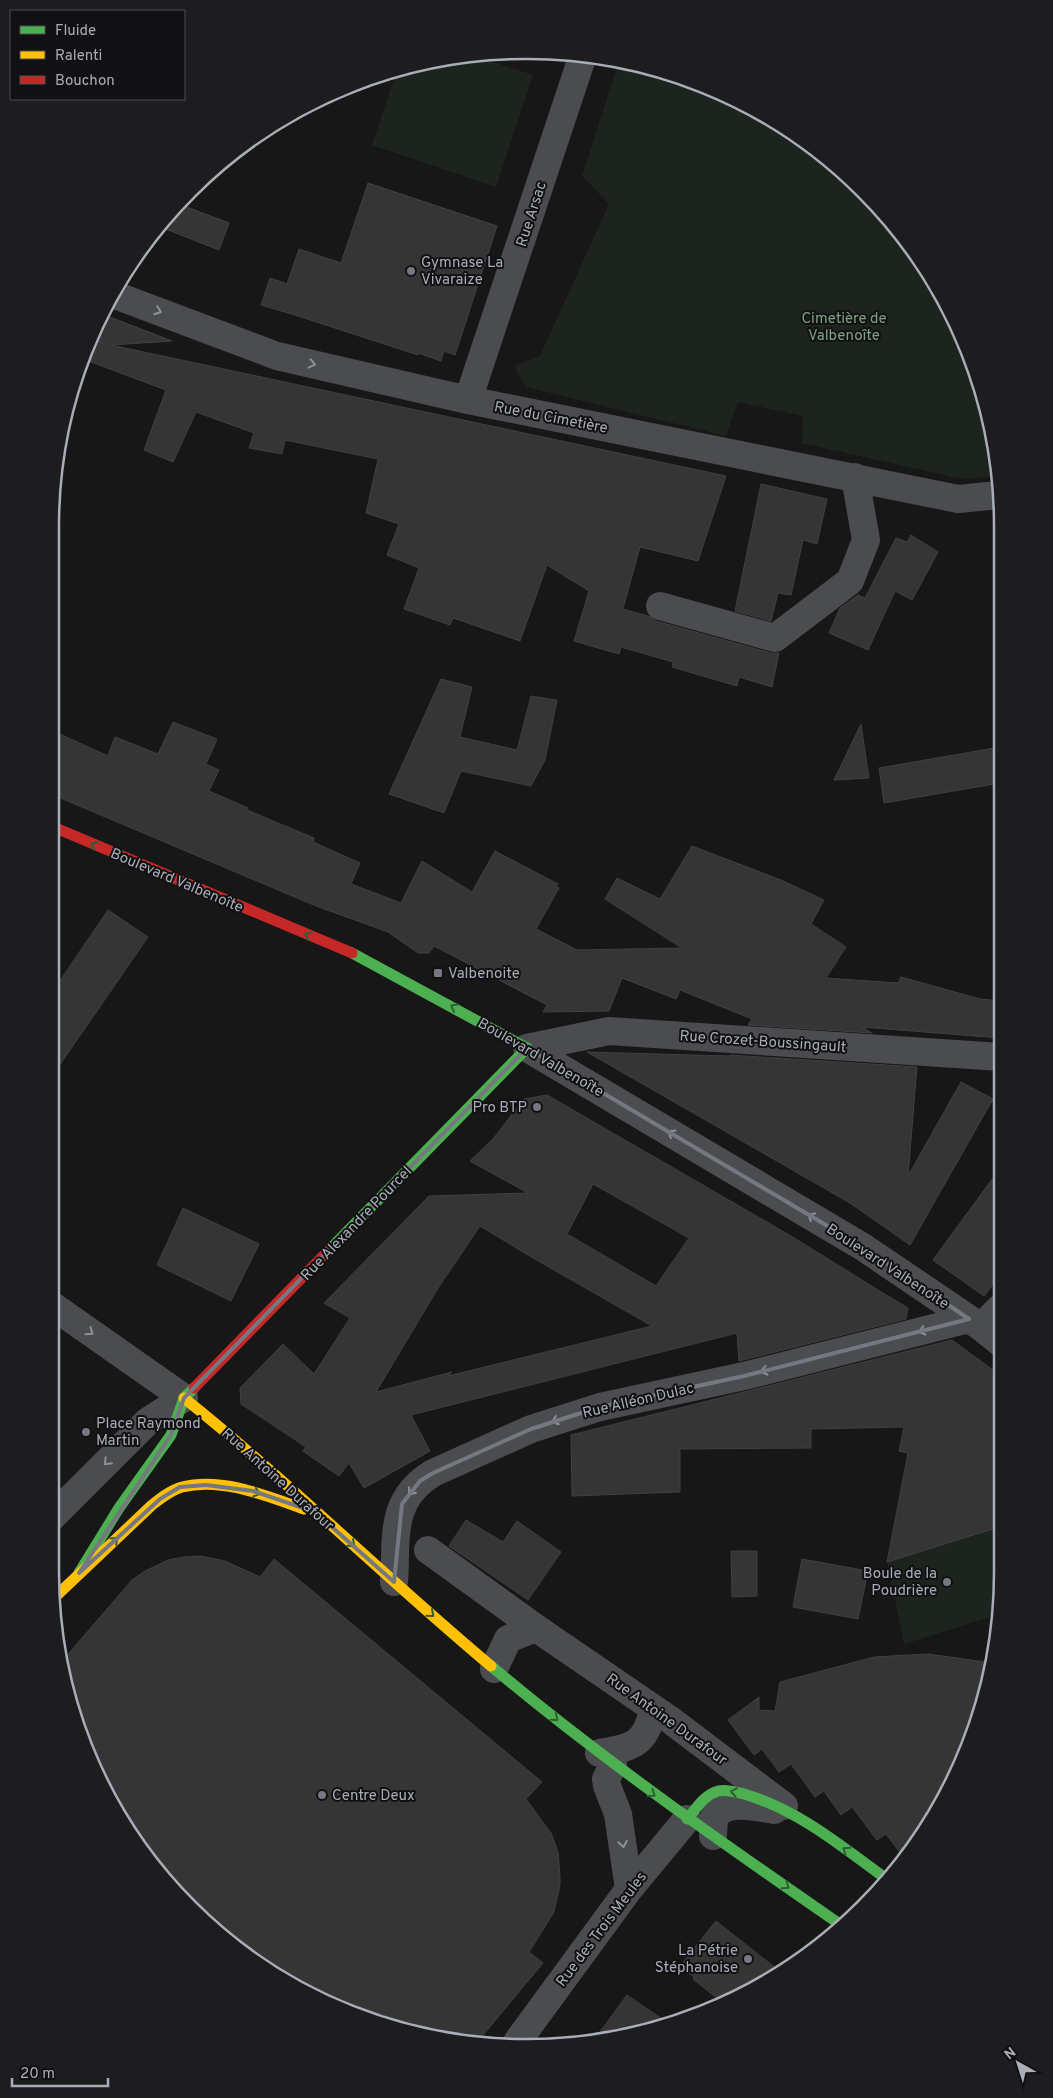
<svg xmlns="http://www.w3.org/2000/svg" width="1053" height="2098" font-family="Overpass,sans-serif">
	<style>
		.green { fill: #1d241e }
		.building { fill: #353536; stroke: #3f4043; fill-rule: evenodd }
		.lines { fill: none; stroke-linecap: round; stroke-linejoin: round }
		.street { stroke: #4b4c50; stroke-width: 28 }
		.fast { stroke: #4caf50; stroke-width: 11 }
		.slow { stroke: #ffc107; stroke-width: 11 }
		.jam { stroke: #c62828; stroke-width: 11 }
		.oneway { stroke: #8c9099 }
		.oneway2 { stroke: #2e6032 }
		.marked { fill: none; stroke: #757880; stroke-width: 4; stroke-linejoin: round }
		.poi-dot { fill: #757880; stroke: #111113; stroke-width: 2 }
		.labels { text-anchor: middle; stroke-width: 4; stroke-linejoin: round; paint-order: stroke }
		.street-label { font-size: 15px; fill: #a8adb8; stroke: #111113 }
		.poi-label { font-size: 15px; fill: #a8adb8; stroke: #111113; text-anchor: start }
		.park-label { font-size: 15px; fill: #7fa381; stroke: #111113 }
		.rim { fill: none; stroke: #a8adb8; stroke-width: 2.5 }
	</style>
	<rect width="100%" height="100%" fill="#171717"/>
	<path class="green" d="M464,54H469L533,75L496,187L372,145L397,70Z
		M619,61L650,66L737,99L840,168L905,237L967,344L999,465V476L962,479L802,443L803,416L738,402L726,436L526,387L514,366L540,356L609,204L582,176Z
		M1002,1526V1602L1000,1614L904,1644L887,1562Z"/>
	<path class="building" d="M368,183L497,226L455,355L444,351L441,361L418,353V355L295,315L261,305L270,278L287,284L299,249L341,263Z
		M179,204L229,223L219,250L158,226Z
		M102,314L172,341L111,345L726,476L698,561L640,547L623,609L648,616L656,621L771,653H779L772,687L739,677L737,686L672,667L673,662L621,647L619,654L574,641L589,591L547,565L520,641L453,618L450,625L404,609L419,568L387,555L399,524L366,513L378,459L285,440L282,454L249,448L254,433L196,412L173,462L144,450L166,390L83,359L90,340L103,343L93,339Z
		M761,484L827,499L817,544L803,540L791,595L778,593L771,621L735,611Z
		M911,535L938,552L912,600L895,591L868,650L829,633L840,608L858,595L865,598L896,538L907,542Z
		M441,679L472,687L460,737L517,750L531,696L557,700L545,760L531,786L461,771L444,813L389,794Z
		M173,722L217,739L206,764L219,770L209,791L248,808L247,810L314,838L313,842L360,863L351,884L401,903L422,861L472,892L495,851L558,884L556,887L559,888L536,929L577,950L682,948L605,899L617,878L660,899L692,846L781,880L824,900L811,924L846,947L826,978L898,983L901,977L980,999L1000,1001V1038L862,1027L872,1033L748,1025L752,1019L680,990L676,999L622,978L609,1011L543,1012L547,1005L434,946L429,953H418L388,932L316,906L51,794V730L108,756L115,737L158,754Z
		M861,724L869,778L834,780Z
		M1000,747V783L884,803L879,768Z
		M108,910L148,937L50,1079L51,994Z
		M587,1052L729,1056L730,1055L917,1067L908,1176L961,1082L993,1099L910,1245L850,1203Z
		M547,1095L791,1236L878,1290L908,1308L906,1319L739,1361L737,1333L411,1415L430,1451L364,1488L349,1463L339,1476L303,1451L306,1447L241,1404L240,1388L283,1344L314,1374L350,1318L324,1303L429,1196L528,1193L470,1161L493,1139L524,1099ZM593,1184L689,1238L656,1286L567,1234ZM480,1226L533,1258L652,1326L448,1376L452,1372L376,1392L438,1288Z
		M1001,1167V1274L984,1296L933,1260Z
		M183,1208L259,1244L231,1301L157,1265Z
		M952,1340L1001,1376L1002,1526L887,1562L908,1453L899,1451L904,1427L811,1429V1448L680,1449V1492L572,1496L571,1435Z
		M466,1520L503,1542L517,1521L561,1552L528,1600L449,1546Z
		M731,1551H757V1596L732,1597Z
		M201,1556L225,1561L260,1577L274,1559L542,1782L526,1799L551,1833L558,1852L560,1876V1885L554,1912L529,1952L543,1963L479,2040L433,2039L288,1984L212,1930L149,1862L75,1725L64,1659L132,1580L145,1571L168,1560L183,1557Z
		M802,1559L868,1571L858,1619L793,1607Z
		M928,1654L992,1663L987,1695L954,1782L902,1855L886,1834L877,1840L852,1807L841,1815L824,1791L815,1797L791,1764L779,1772L762,1749L754,1755L728,1720L759,1697V1710L775,1711L780,1682L874,1657Z
		M716,1921L778,1970L737,1999L723,2003L693,1979L694,1977L680,1966Z
		M627,1995L665,2021L592,2043Z"/>
	<g class="lines">
		<path class="street" d="M112,294L277,356L468,400L958,499L999,495
			M468,400L583,55
			M660,606L775,638L850,581L866,540L855,477
			M527,1048L863,1247L981,1327L1001,1343
			M527,1048L609,1031L1001,1057
			M981,1327L1001,1307
			M50,1519L148,1421L184,1398L50,1304
			M428,1550L536,1628L669,1719L784,1806
			M394,1582C397,1536 389,1500 433,1473L531,1429L600,1407L744,1376L969,1319
			M494,1669L508,1639L536,1628
			M599,1753C632,1748 647,1744 653,1708
			M613,1765L606,1779L607,1786L618,1814L629,1889
			M713,1836L714,1817C727,1799 756,1807 774,1810
			M517,2042L629,1889L687,1819"/>
		<path class="fast" d="M331,1248L527,1048L352,953
			M79,1573L119,1508L171,1435L184,1398L194,1388
			M491,1666C603,1760 721,1842 841,1925
			M687,1819C696,1809 704,1795 718,1791C727,1789 736,1792 744,1794C798,1810 840,1845 885,1878"/>
		<path class="slow" d="M184,1398C290,1483 387,1579 491,1666
			M54,1598L152,1505C161,1498 171,1490 182,1487C222,1477 267,1496 304,1509"/>
		<path class="jam" d="M51,826L352,953
			M194,1388L331,1248"/>
	</g>
	<defs><path id="oneway-chevron" d="M-2-3.5L2.5 0L-2 3.5" fill="none" stroke-width="1.6" stroke-linecap="round" stroke-linejoin="round" transform="scale(1.25)"/></defs>
	<g class="oneway">
		<use href="#oneway-chevron" transform="translate(158 311) rotate(20)"/>
		<use href="#oneway-chevron" transform="translate(312 364) rotate(13)"/>
		<use href="#oneway-chevron" transform="translate(671 1133) rotate(-149)"/>
		<use href="#oneway-chevron" transform="translate(811 1216) rotate(-149)"/>
		<use href="#oneway-chevron" transform="translate(922 1331) rotate(166)"/>
		<use href="#oneway-chevron" transform="translate(90 1332) rotate(35)"/>
		<use href="#oneway-chevron" transform="translate(764 1371) rotate(166)"/>
		<use href="#oneway-chevron" transform="translate(555 1421) rotate(160)"/>
		<use href="#oneway-chevron" transform="translate(107 1462) rotate(135)"/>
		<use href="#oneway-chevron" transform="translate(411 1492) rotate(128)"/>
		<use href="#oneway-chevron" transform="translate(623 1844) rotate(80)"/>
	</g>
	<g class="oneway2">
		<use href="#oneway-chevron" transform="translate(94 845) rotate(-157)"/>
		<use href="#oneway-chevron" transform="translate(308 935) rotate(-157)"/>
		<use href="#oneway-chevron" transform="translate(454 1007) rotate(-151)"/>
		<use href="#oneway-chevron" transform="translate(257 1493) rotate(17)"/>
		<use href="#oneway-chevron" transform="translate(115 1540) rotate(-43)"/>
		<use href="#oneway-chevron" transform="translate(352 1544) rotate(41)"/>
		<use href="#oneway-chevron" transform="translate(431 1614) rotate(41)"/>
		<use href="#oneway-chevron" transform="translate(555 1718) rotate(39)"/>
		<use href="#oneway-chevron" transform="translate(734 1792) rotate(-170)"/>
		<use href="#oneway-chevron" transform="translate(652 1794) rotate(36)"/>
		<use href="#oneway-chevron" transform="translate(846 1850) rotate(-145)"/>
		<use href="#oneway-chevron" transform="translate(786 1886) rotate(35)"/>
	</g>
	<path class="marked" d="M527,1048L863,1247L969,1319L744,1376L600,1407L531,1429L433,1473L420,1481L402,1504L394,1582L315,1512L253,1491L206,1485L180,1487L160,1499L79,1573L171,1435L184,1398Z"/>
	<g class="poi-dot">
		<circle cx="411" cy="271" r="5"/>
		<rect x="433" y="968" width="10" height="10" rx="2.5"/>
		<circle cx="537" cy="1107" r="5"/>
		<circle cx="86" cy="1432" r="5"/>
		<circle cx="947" cy="1582" r="5"/>
		<circle cx="322" cy="1795" r="5"/>
		<circle cx="748" cy="1959" r="5"/>
	</g>
	<g class="labels">
		<g class="street-label">
			<text transform="translate(531 214) rotate(-72)" y="5">Rue Arsac</text>
			<text transform="translate(551 417) rotate(11)" y="5">Rue du Cimetière</text>
			<text transform="translate(177 880) rotate(23)" y="5">Boulevard Valbenoîte</text>
			<text transform="translate(763 1041) rotate(4)" y="5">Rue Crozet-Boussingault</text>
			<text transform="translate(541 1057) rotate(30)" y="5">Boulevard Valbenoîte</text>
			<text transform="translate(356 1223) rotate(-46)" y="5">Rue Alexandre Pourcel</text>
			<text transform="translate(888 1266) rotate(33)" y="5">Boulevard Valbenoîte</text>
			<text transform="translate(638 1400) rotate(-13)" y="5">Rue Alléon Dulac</text>
			<text transform="translate(278 1479) rotate(42)" y="5">Rue Antoine Durafour</text>
			<text transform="translate(667 1719) rotate(36)" y="5">Rue Antoine Durafour</text>
			<text transform="translate(601 1929) rotate(-53)" y="5">Rue des Trois Meules</text>
		</g>
		<g class="poi-label">
			<text x="421" y="267">Gymnase La<tspan x="421" dy="17">Vivaraize</tspan></text>
			<text x="448" y="978">Valbenoite</text>
			<text x="527" y="1112" text-anchor="end">Pro BTP</text>
			<text x="96" y="1428">Place Raymond<tspan x="96" dy="17">Martin</tspan></text>
			<text x="937" y="1578" text-anchor="end">Boule de la<tspan x="937" dy="17">Poudrière</tspan></text>
			<text x="332" y="1800">Centre Deux</text>
			<text x="738" y="1955" text-anchor="end">La Pétrie<tspan x="738" dy="17">Stéphanoise</tspan></text>
		</g>
		<g class="park-label">
			<text x="844" y="323">Cimetière de<tspan x="844" dy="17">Valbenoîte</tspan></text>
		</g>
	</g>
	<path d="M0 0H1053V2098H0ZM526 59H527A467 467 0 0 1 994 526V1572A467 467 0 0 1 527 2039H526A467 467 0 0 1 59 1572V526A467 467 0 0 1 526 59Z" fill="#1d1d20" fill-rule="evenodd"/>
	<path class="rim" d="M526 59H527A467 467 0 0 1 994 526V1572A467 467 0 0 1 527 2039H526A467 467 0 0 1 59 1572V526A467 467 0 0 1 526 59Z"/>
	<rect x="10" y="10" width="175" height="90" fill="#111113" stroke="#4d4f55"/>
	<rect x="20" y="26" width="25" height="8" fill="#4caf50" stroke="#4d4f55"/>
	<text x="55" y="35" font-size="15" fill="#a8adb8">Fluide</text>
	<rect x="20" y="51" width="25" height="8" fill="#ffc107" stroke="#4d4f55"/>
	<text x="55" y="60" font-size="15" fill="#a8adb8">Ralenti</text>
	<rect x="20" y="76" width="25" height="8" fill="#c62828" stroke="#4d4f55"/>
	<text x="55" y="85" font-size="15" fill="#a8adb8">Bouchon</text>
	<g transform="translate(1018 2063) rotate(321)" stroke="#111113" stroke-width="4" paint-order="stroke">
	<path d="M0-4L9 19L0 12L-9 19Z" fill="#a8adb8"/>
	<text y="-8" font-size="14" font-weight="bold" text-anchor="middle" fill="#a8adb8">N</text>
	</g>
	<path d="M12 2078v8h96v-8" fill="none" stroke="#a8adb8" stroke-width="2.5"/>
	<text x="20" y="2078" font-size="15" fill="#a8adb8" stroke="#111113" stroke-width="4" paint-order="stroke">20 m</text>
</svg>
